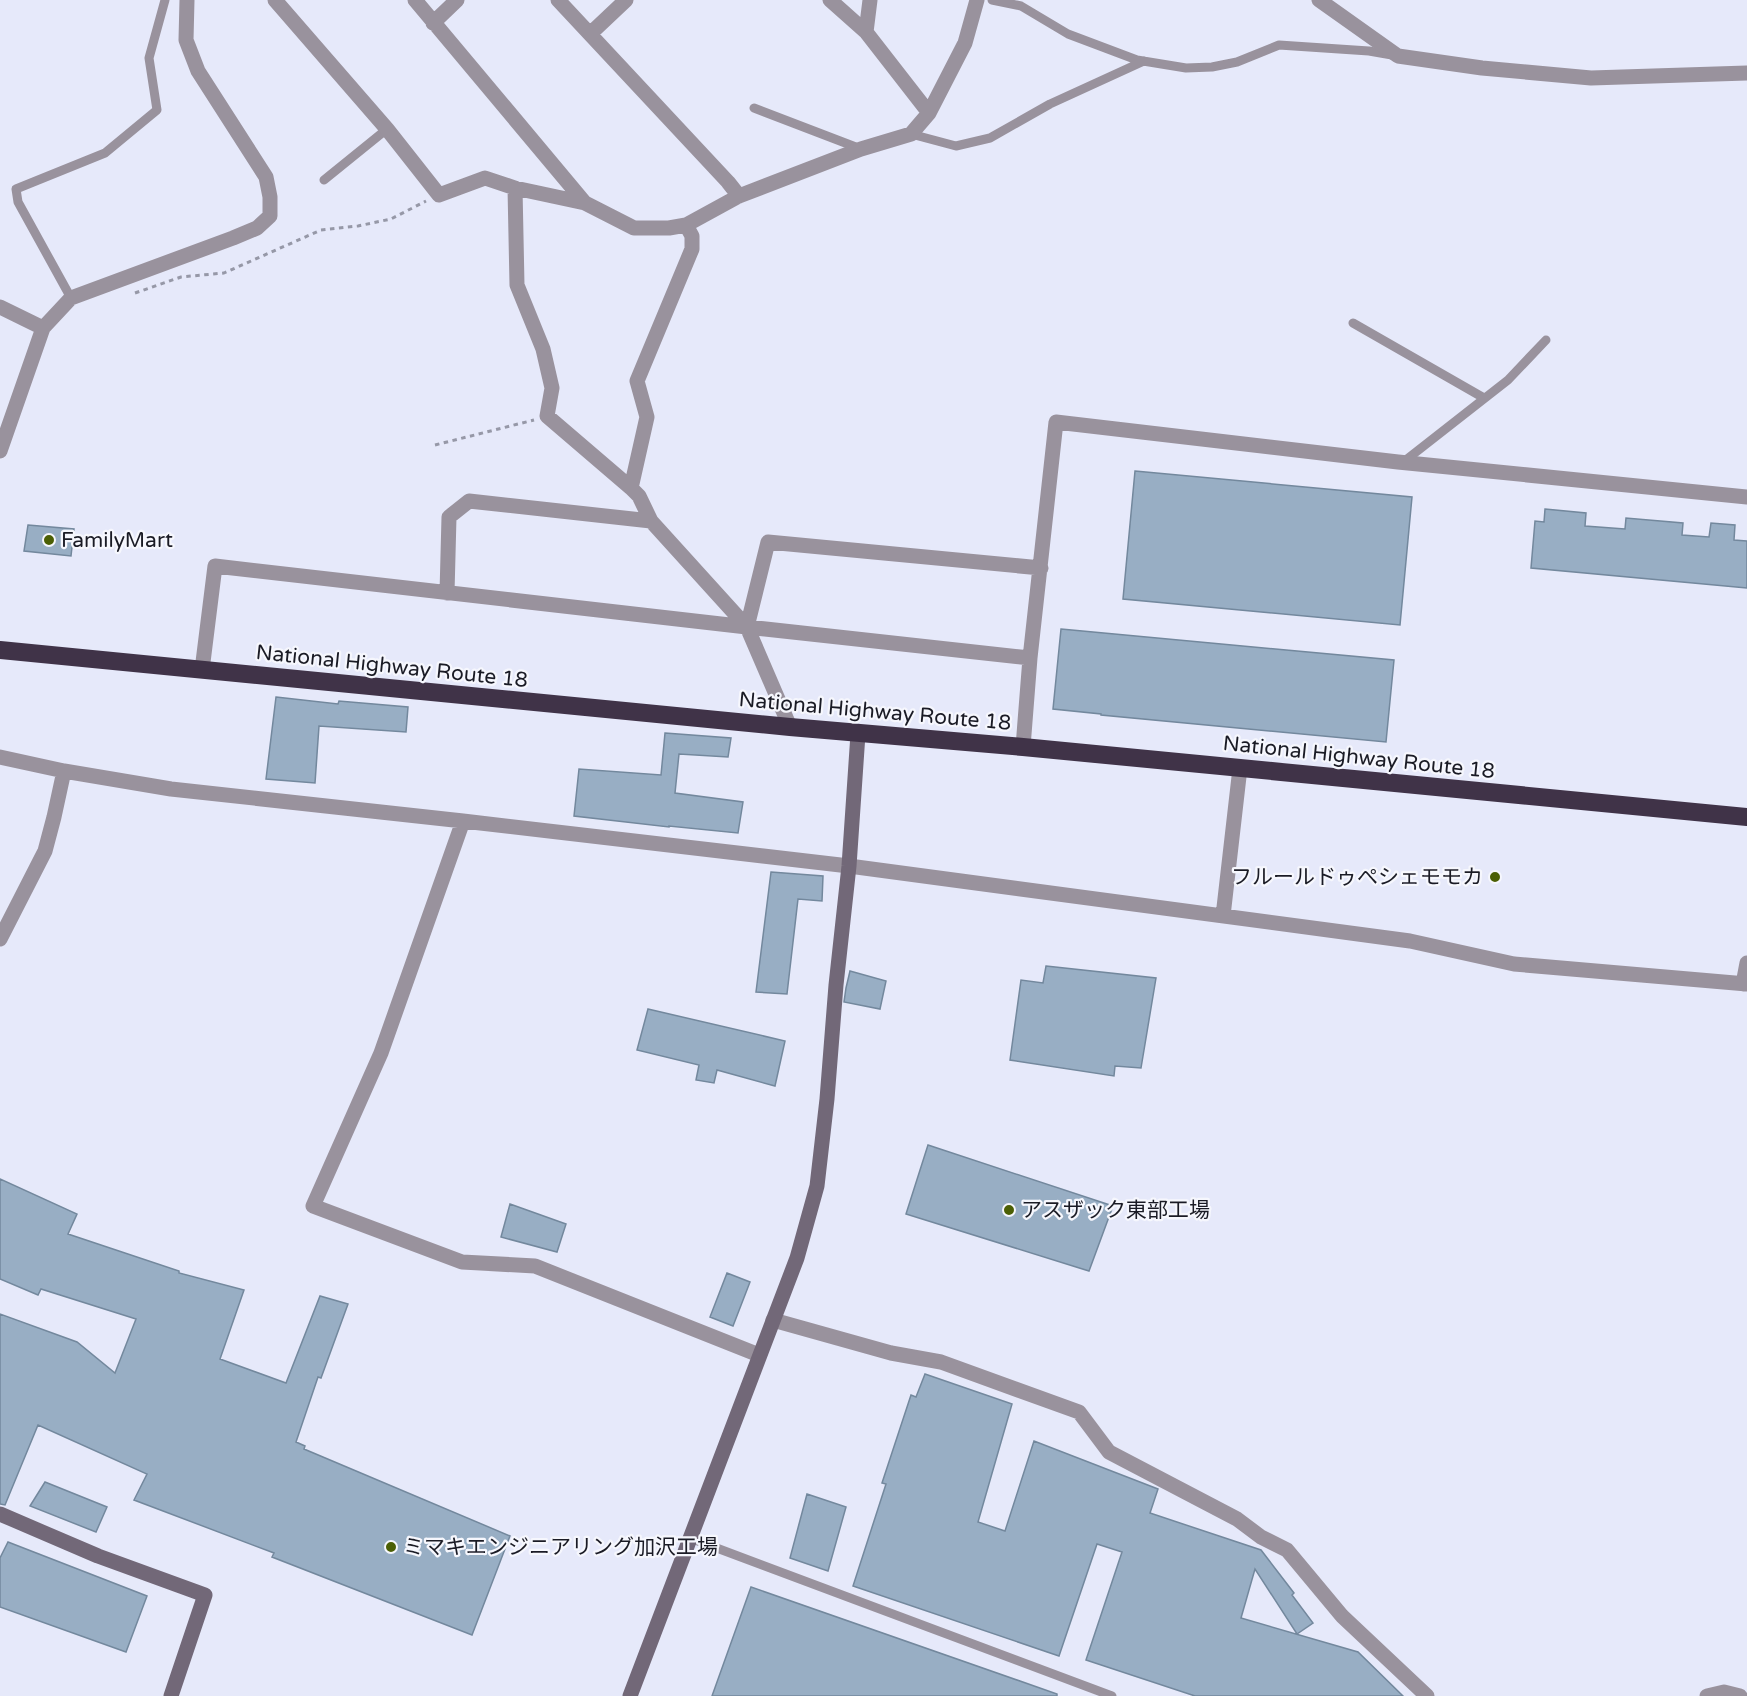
<svg xmlns="http://www.w3.org/2000/svg" width="1747" height="1696" font-family="'Varela Round','Noto Sans JP',sans-serif">
	<style>
		.building { fill: #98aec4; stroke: #73889d; stroke-width: 1.5 }
		.lines { fill: none; stroke-linecap: round; stroke-linejoin: round }
		.path { stroke: #9698a7; stroke-width: 3; stroke-dasharray: 4.5 4.5; stroke-linecap: butt }
		.lane { stroke: #99929d; stroke-width: 9 }
		.street { stroke: #99929d; stroke-width: 15 }
		.secondary { stroke: #726878; stroke-width: 15 }
		.highway { stroke: #403348; stroke-width: 18 }
		.poi-dot { fill: #4b5f05; stroke: #f6f7fd; stroke-width: 2 }
		.labels { text-anchor: middle; stroke-width: 4.5; stroke-linejoin: round; paint-order: stroke }
		.poi-label { font-size: 21px; fill: #1a1b25; stroke: #f6f7fd; text-anchor: start }
		.street-label { font-size: 21px; fill: #1a1b25; stroke: #f6f7fd }
	</style>
	<rect width="100%" height="100%" fill="#e6e9fa"/>
	<path class="building" d="M1135,471L1412,497L1400,625L1123,599Z
		M1545,509L1586,513L1585,526L1625,529L1626,518L1683,523L1682,535L1709,537L1711,523L1735,525L1734,540L1747,541V588L1531,568L1535,521L1544,522Z
		M28,525L74,529L71,556L24,551Z
		M1061,629L1394,660L1386,742L1101,715V714L1053,709Z
		M276,697L338,704L339,701L408,707L406,732L319,726L315,783L266,779Z
		M665,733L731,738L728,757L679,754L675,793L743,802L738,833L669,826V827L574,816L579,769L661,775Z
		M771,872L823,876L822,901L798,899L787,994L756,992Z
		M1046,966L1156,978L1141,1068L1115,1066L1114,1076L1010,1060L1021,980L1043,983Z
		M850,971L886,981L880,1009L844,1002L846,988Z
		M648,1009L785,1041L775,1086L717,1070L714,1083L696,1080L699,1065L637,1050Z
		M928,1145L1113,1206L1089,1271L906,1214Z
		M0,1179L77,1214L68,1234L179,1271V1273L244,1290L220,1359L286,1383L320,1296L348,1304L321,1378L318,1377L296,1442L305,1446L304,1449L510,1536L472,1635L272,1557L274,1553L134,1500L147,1474L38,1425L5,1505L0,1504V1314L77,1342L115,1373L136,1319L41,1289L38,1295L0,1279Z
		M510,1204L566,1224L557,1252L501,1237Z
		M727,1273L750,1282L733,1326L710,1317Z
		M925,1374L1012,1404L978,1522L1005,1531L1034,1441L1158,1489L1150,1513L1261,1550L1294,1593L1292,1595L1313,1623L1297,1634L1255,1569L1241,1618L1358,1652L1403,1696H1195L1086,1660L1122,1552L1097,1544L1059,1656L853,1586L886,1484L882,1483L911,1395L916,1397Z
		M45,1482L107,1507L96,1532L30,1506Z
		M807,1494L846,1507L828,1571L790,1558Z
		M8,1542L147,1596L126,1652L0,1607V1558Z
		M751,1587L1057,1694V1696H712Z"/>
	<g class="lines">
		<path class="path" d="M135,293L181,277L224,273L321,230L358,226L391,219L426,201
			M435,445L534,420"/>
		<path class="lane" d="M992,0L1021,6L1068,34L1137,60L1186,68L1212,67L1237,62L1279,45L1369,51L1392,55
			M754,108L861,149
			M911,134L956,146L990,138L1050,104L1144,61
			M324,180L387,129
			M71,298L18,202L16,189L105,153L157,110L149,58L165,0
			M1353,323L1484,398
			M1402,463L1508,380L1546,340
			M690,1538L1112,1696"/>
		<path class="street" d="M275,0L387,129L439,195L485,178L515,188L585,203L634,228H669L686,225L739,196L861,149L911,134L929,113L965,43L977,0
			M415,0L585,203
			M558,0L728,182L739,196
			M830,0L866,32L929,113
			M1319,0L1398,56L1482,68L1591,78L1747,73
			M433,23L457,0
			M866,32L870,0
			M590,34L626,0
			M515,188L517,285L543,349L552,388L547,416L631,488L639,496L651,521L747,627L790,727
			M0,307L43,328
			M0,451L43,328L71,298L233,238L257,228L270,216V197L266,177L198,71L186,40L187,0
			M631,488L647,417L637,381L692,249V236L686,225
			M447,593L449,517L469,501L651,521
			M747,627L768,542L1041,568
			M202,670L215,566L747,627L1030,658
			M1023,747L1030,658L1056,422L1398,462L1747,497
			M0,757L64,771L171,789L463,821L849,866L1410,941L1514,964L1747,984
			M463,821L381,1053L313,1206L462,1262L535,1266L759,1355
			M1223,916L1240,768
			M0,939L45,851L54,817L64,771
			M1743,984L1747,963
			M773,1320L891,1353L941,1362L1079,1412L1109,1452L1237,1519L1261,1537L1287,1550L1342,1616L1427,1696
			M1707,1696L1724,1692L1740,1696"/>
		<path class="secondary" d="M0,1514L98,1556L205,1595L171,1696
			M630,1696L797,1258L817,1186L827,1099L836,985L849,866L858,734"/>
		<path class="highway" d="M0,650L790,727L1023,747L1747,817"/>
	</g>
	<g class="poi-dot">
		<circle cx="49" cy="540" r="6"/>
		<circle cx="1495" cy="877" r="6"/>
		<circle cx="1009" cy="1210" r="6"/>
		<circle cx="391" cy="1547" r="6"/>
	</g>
	<g class="labels">
		<g class="poi-label">
			<text x="61" y="547">FamilyMart</text>
			<text x="1483" y="884" text-anchor="end">フルールドゥぺシェモモカ</text>
			<text x="1021" y="1217">アスザック東部工場</text>
			<text x="403" y="1554">ミマキエンジニアリング加沢工場</text>
		</g>
		<g class="street-label">
			<text transform="translate(392 666) rotate(6)" y="7">National Highway Route 18</text>
			<text transform="translate(875 711) rotate(5)" y="7">National Highway Route 18</text>
			<text transform="translate(1359 757) rotate(6)" y="7">National Highway Route 18</text>
		</g>
	</g>
</svg>
